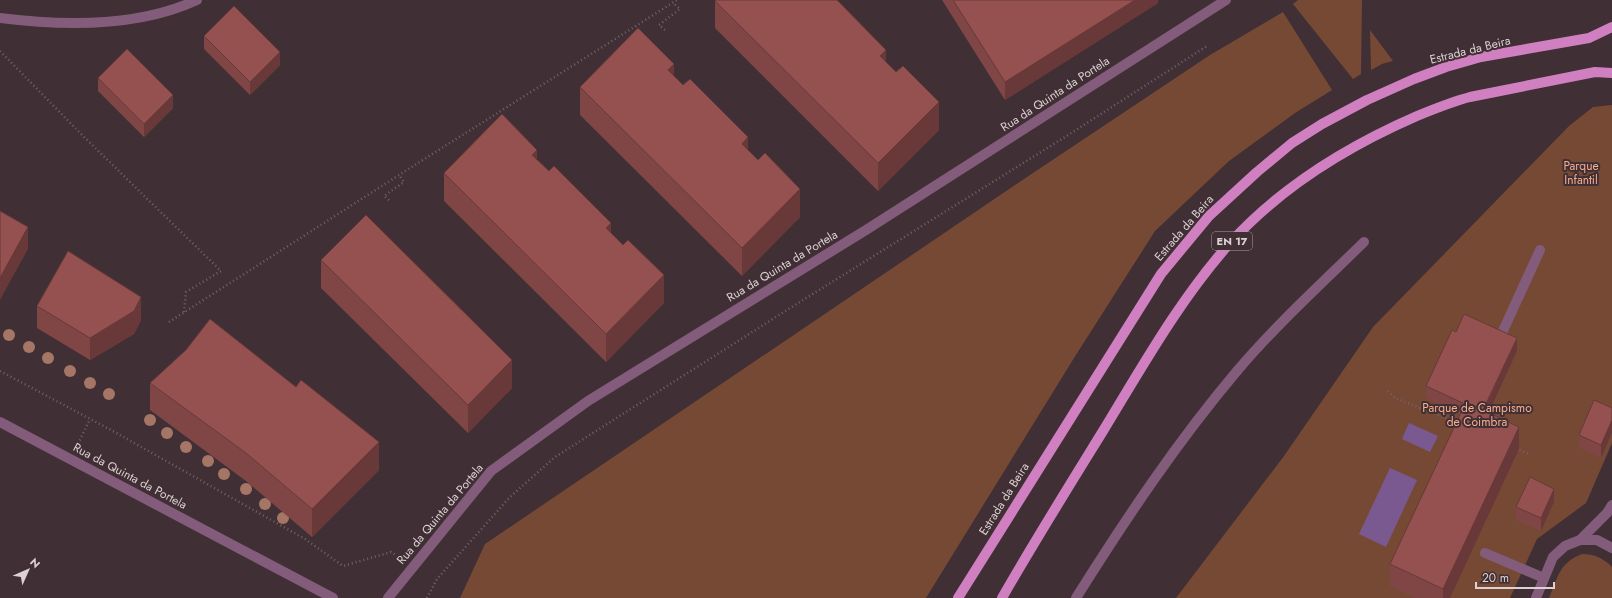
<svg xmlns="http://www.w3.org/2000/svg" width="1612" height="598" font-family="Jost,sans-serif">
	<style>
		.green { fill: #764935 }
		.water { fill: #7a5990 }
		.lines { fill: none; stroke-linecap: round; stroke-linejoin: round }
		.path { stroke: #736368; stroke-width: 2.5; stroke-dasharray: 1 3; stroke-linecap: butt }
		.service { stroke: #835c7b; stroke-width: 10 }
		.minor { stroke: #835c7b; stroke-width: 10 }
		.tertiary { stroke: #835c7b; stroke-width: 10 }
		.primary { stroke: #d07fc0; stroke-width: 10 }
		.tree { fill: #a57566 }
		.wall { fill: #804645 }
		.shaded-wall { fill: #683938 }
		.building { fill: #955150; stroke: #683938 }
		.labels { text-anchor: middle; stroke-width: 4; stroke-linejoin: round; paint-order: stroke }
		.shield { fill: #402f34; stroke: #aea0a4; stroke-width: 1 }
		.shield-label { font-size: 11px; font-weight: bold; fill: #ddd1d4 }
		.street-label { font-size: 12px; fill: #ddd1d4; stroke: #402f34 }
		.park-label { font-size: 12px; fill: #f7ae8e; stroke: #402f34 }
	</style>
	<rect width="100%" height="100%" fill="#402f34"/>
	<path class="green" d="M1298,0H1362L1361,74L1353,79L1293,4Z
		M1283,12L1332,90L1295,113L1229,161L1155,231L1074,358L926,598H460L485,544L1024,179L1210,55Z
		M1370,30L1393,61L1382,64L1371,70Z
		M1612,105V443L1586,503L1537,539L1510,598H1176L1284,456L1373,327L1569,126L1593,107Z
		M1582,554C1595,554 1603,558 1612,567V598H1549C1558,577 1559,563 1582,554Z"/>
	<path class="water" d="M1409,423L1438,436L1430,452L1402,439Z
		M1390,468L1417,480L1386,547L1359,534Z"/>
	<g class="lines">
		<path class="path" d="M665,30L659,25L680,9L673,3
			M0,51L83,136L221,271L186,292L184,312
			M389,200L384,196L404,182L399,175
			M169,322L399,175L677,0
			M0,371L111,430L305,539L343,566L391,552L397,556
			M1388,391L1395,398L1458,423
			M78,444L90,419
			M1516,448L1529,454
			M427,598L437,579L510,497L555,457L787,310L1065,137L1207,46"/>
		<path class="service" d="M1502,333L1540,250
			M1485,553L1544,578
			M1076,598C1125,520 1177,442 1237,371C1276,325 1321,284 1364,242"/>
		<path class="minor" d="M0,18C63,26 139,27 197,0
			M1580,540L1607,513L1612,505
			M1536,598L1553,557L1565,546L1580,540H1597L1612,548"/>
		<path class="tertiary" d="M0,422L333,598
			M388,598L491,471L588,401L866,230L1226,0"/>
		<path class="primary" d="M958,598L1161,274L1209,216L1257,172L1292,143L1322,124L1367,100L1414,79L1446,67L1481,57L1589,38L1612,27
			M1002,598C1034,542 1069,486 1103,431C1142,367 1180,299 1230,243C1281,187 1348,146 1417,116C1434,109 1451,102 1470,97L1595,72L1612,73"/>
	</g>
	<g class="tree">
		<circle cx="9" cy="335" r="6"/>
		<circle cx="29" cy="347" r="6"/>
		<circle cx="48" cy="358" r="6"/>
		<circle cx="70" cy="371" r="6"/>
		<circle cx="90" cy="383" r="6"/>
		<circle cx="109" cy="394" r="6"/>
		<circle cx="150" cy="420" r="6"/>
		<circle cx="167" cy="433" r="6"/>
		<circle cx="186" cy="447" r="6"/>
		<circle cx="208" cy="461" r="6"/>
		<circle cx="224" cy="474" r="6"/>
		<circle cx="246" cy="489" r="6"/>
		<circle cx="265" cy="504" r="6"/>
		<circle cx="283" cy="518" r="6"/>
	</g>
	<path class="wall" d="M942,0H1158V3L1005,100Z
		M715,1L886,62L939,130L878,191L715,28Z
		M204,36L280,65L250,95L204,49Z
		M674,76L758,160L800,217L742,276L580,115V87Z
		M98,78L173,108L144,137L98,91Z
		M537,160L611,233L664,303L606,362L444,201V173Z
		M321,260L512,388L468,433L321,288Z
		M37,306L141,320L134,334L90,360L37,328Z
		M1456,332L1517,351L1488,412L1519,449L1450,598H1415L1390,586V564L1460,414L1426,398V386Z
		M150,383L379,470L312,537L246,481L150,410Z
		M1612,408V433L1601,458L1579,448V435Z
		M1554,502L1541,531L1516,520V507Z"/>
	<path class="shaded-wall" d="M1135,0H1158V3L1005,100V82Z
		M886,50V77L880,56Z
		M280,52V65L250,95V82Z
		M674,64V92L668,70Z
		M173,95V108L144,137V124Z
		M939,102V130L878,191V163Z
		M748,137V165L742,144Z
		M537,150V178L532,155Z
		M800,189V217L742,276V248Z
		M611,223V251L606,228Z
		M28,227V249L0,300V278Z
		M664,275V303L606,362V334Z
		M141,297V320L134,334L90,360V338Z
		M1517,338V351L1483,425V412Z
		M512,360V388L468,433V405Z
		M1612,420V433L1601,458V445Z
		M1519,427V449L1450,598H1443V589Z
		M379,442V470L312,537V509Z
		M1554,489V502L1541,531V518Z"/>
	<path class="building" d="M716,0H837L886,50L880,56L896,72L903,66L939,102L878,163L715,1Z
		M953,0H1135L1005,82Z
		M234,6L280,52L250,82L204,36Z
		M638,28L674,64L668,70L683,85L690,79L748,137L742,144L758,160L765,153L800,189L742,248L580,87Z
		M127,49L173,95L144,124L98,78Z
		M502,114L537,150L532,155L549,171L554,166L611,223L606,228L623,245L628,240L664,275L606,334L444,173Z
		M0,211L28,227L0,278Z
		M366,215L512,360L468,405L321,260Z
		M68,251L141,297L134,311L90,338L37,306Z
		M1464,314L1517,338L1483,410L1466,402L1465,404L1426,386L1452,330L1456,332Z
		M210,319L296,387L301,380L379,442L312,509L246,453L150,383L186,350Z
		M1594,400L1612,408V420L1601,445L1579,435Z
		M1466,402L1519,427L1443,589L1390,564Z
		M1530,477L1554,489L1541,518L1516,507Z"/>
	<g class="labels">
		<rect class="shield" x="1212" y="232" width="40" height="18" rx="3"/>
		<g class="shield-label">
			<text x="1232" y="245">EN 17</text>
		</g>
		<g class="street-label">
			<text transform="translate(1470 50) rotate(-14)" y="4">Estrada da Beira</text>
			<text transform="translate(1055 94) rotate(-33)" y="4">Rua da Quinta da Portela</text>
			<text transform="translate(1184 228) rotate(-49)" y="4">Estrada da Beira</text>
			<text transform="translate(782 266) rotate(-31)" y="4">Rua da Quinta da Portela</text>
			<text transform="translate(130 476) rotate(28)" y="4">Rua da Quinta da Portela</text>
			<text transform="translate(1004 499) rotate(-58)" y="4">Estrada da Beira</text>
			<text transform="translate(440 514) rotate(-50)" y="4">Rua da Quinta da Portela</text>
		</g>
		<g class="park-label">
			<text x="1581" y="170">Parque<tspan x="1581" dy="14">Infantil</tspan></text>
			<text x="1477" y="412">Parque de Campismo<tspan x="1477" dy="14">de Coimbra</tspan></text>
		</g>
	</g>
	<g transform="translate(28 570) rotate(45)" stroke="#402f34" stroke-width="3" paint-order="stroke">
	<path d="M0-3L7 15L0 10L-7 15Z" fill="#ddd1d4"/>
	<text y="-6" font-size="11" font-weight="bold" text-anchor="middle" fill="#ddd1d4">N</text>
	</g>
	<path d="M1476 582v6h78v-6" fill="none" stroke="#ddd1d4" stroke-width="2"/>
	<text x="1482" y="582" font-size="12" fill="#ddd1d4" stroke="#402f34" stroke-width="3" paint-order="stroke">20 m</text>
</svg>
